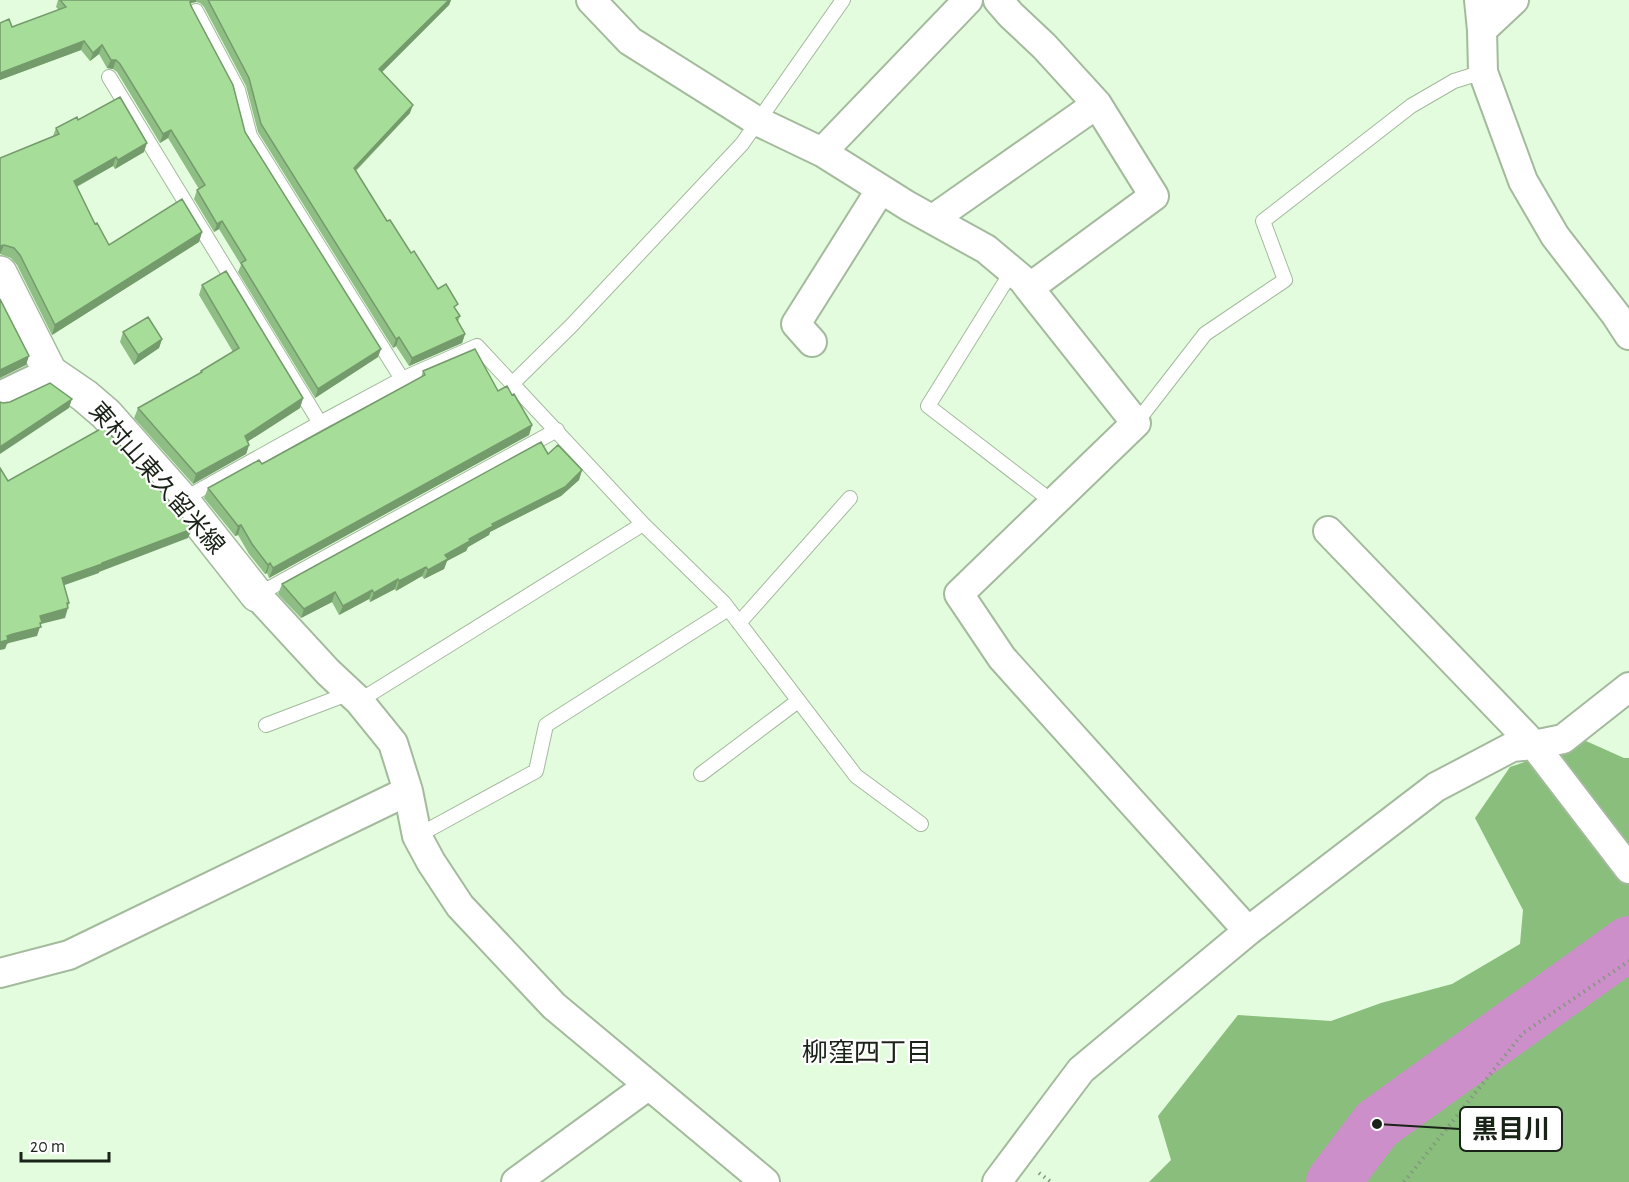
<svg xmlns="http://www.w3.org/2000/svg" width="1629" height="1182" font-family="'Alegreya Sans','Noto Sans JP',sans-serif">
	<style>
		.forest { fill: #89be7c }
		.lines { fill: none; stroke-linecap: round; stroke-linejoin: round }
		.river { stroke: #cc8fca; stroke-width: 54 }
		.service-casing { stroke: #a3ba9d; stroke-width: 16 }
		.minor-casing { stroke: #a3ba9d; stroke-width: 32 }
		.secondary-casing { stroke: #a3ba9d; stroke-width: 36 }
		.path { stroke: #849680; stroke-width: 4; stroke-dasharray: 1.5 4.5; stroke-linecap: butt }
		.service { stroke: #fff; stroke-width: 14 }
		.minor { stroke: #fff; stroke-width: 28 }
		.secondary { stroke: #fff; stroke-width: 33 }
		.wall { fill: #8fbe84 }
		.shaded-wall { fill: #749b6b }
		.building { fill: #a6dd99; stroke: #749b6b; stroke-width: 1.5 }
		.labels { text-anchor: middle; stroke-width: 4.5; stroke-linejoin: round; paint-order: stroke }
		.street-label { font-size: 24px; fill: #1a2318; stroke: #fff }
		.neighbourhood-label { font-size: 26px; fill: #1a2318; stroke: #fff }
		.leader { fill: none; stroke: #1a2318; stroke-width: 2 }
		.callout-dot { fill: #1a2318; stroke: #fff; stroke-width: 2 }
		.callout { fill: #fff; stroke: #1a2318; stroke-width: 2 }
		.callout-label { font-size: 26px; text-anchor: middle; font-weight: bold; fill: #1a2318 }
	</style>
	<rect width="100%" height="100%" fill="#e3fcdd"/>
	<path class="forest" d="M1586,741L1624,758H1629V1182H1149L1171,1160L1158,1116L1238,1015L1331,1021L1381,1003L1452,984L1520,944L1523,910L1475,818L1510,767Z"/>
	<g class="lines">
		<path class="river" d="M1333,1182L1377,1124L1629,943"/>
		<g class="service-casing">
			<path id="service" d="M196,11L238,90L250,136L402,379
				M109,77L320,423
				M1012,271L928,406L1054,503
				M513,383L571,326L742,144L843,0
				M1136,423L1205,334L1285,280L1263,221L1411,106L1454,81L1483,72
				M182,500L320,423L402,379L477,346L643,524L724,603L856,776L921,824
				M257,595L557,430
				M739,623L850,498
				M359,701L643,524
				M266,725L350,693
				M701,774L798,701
				M417,836L536,771L546,725L728,609"/>
		</g>
		<g class="minor-casing">
			<path id="minor" d="M591,0L630,41L757,121L822,152L908,206L986,249L1023,280L1029,288L1136,423L959,594L1002,658L1248,931
				M998,0L1011,15L1044,46L1097,104L1154,196L1029,288
				M1479,0L1482,30L1483,72L1523,181L1555,236L1616,315L1629,335
				M1482,30L1514,0
				M822,152L968,0
				M933,219L1097,104
				M812,342L796,324L881,189
				M0,396L50,372
				M1328,531L1534,745L1563,739L1629,687
				M257,595L328,672L359,701L393,743L408,791L417,836L431,862L460,906L554,1006L765,1182
				M0,973L69,955L408,791
				M516,1182L649,1085
				M997,1182L1081,1070L1248,931L1436,787L1512,747L1534,745L1629,869"/>
		</g>
		<g class="secondary-casing">
			<path id="secondary" d="M0,273L50,372L85,396L106,414L182,500L257,595"/>
		</g>
		<path class="path" d="M1039,1173L1051,1182
			M1404,1182L1523,1033L1629,961"/>
		<use href="#service" class="service"/>
		<use href="#minor" class="minor"/>
		<use href="#secondary" class="secondary"/>
	</g>
	<path class="wall" d="M58,0H451L449,5L382,72L410,113L356,171L387,221L438,289L460,316L458,322L465,334L462,343L409,366L396,346L393,348L258,132L246,86L204,7L200,3L196,2L191,3V4L245,132L378,357L315,398L238,272L241,265L219,229L214,232L194,199L197,190L199,189L168,138L160,143L117,72L113,69L107,68L99,54L90,61L81,50L0,80V23L12,27L59,10L56,7Z
		M78,120L144,152L115,169L113,166L77,187L95,224L109,245L202,232L199,242L52,335L17,265L11,258L0,254V158L53,136L56,128Z
		M202,285L303,398L300,408L248,441L249,445L246,454L193,484L134,418L138,408L200,373L201,371L233,352L199,295Z
		M123,332L162,339L159,348L134,365L120,342Z
		M423,371L498,391L512,395L532,425L529,435L269,578L267,573L265,574L249,554L238,535L235,536L204,498L208,488L262,464L421,378Z
		M548,454L582,470L579,480L561,496L490,532L489,535L468,547L466,551L447,561L444,569L424,579L422,576L396,591L395,589L370,602L369,599L339,615L332,602L301,618L278,594L282,584Z"/>
	<path class="shaded-wall" d="M191,0H196V2L191,3L187,10Z
		M449,0H451L449,5L376,78L379,69Z
		M84,41L81,50L0,80V73Z
		M102,45L99,54L90,61L93,53Z
		M111,60H116L113,69L107,68Z
		M413,105L410,113L350,176L354,168Z
		M171,130L168,138L160,143L163,134Z
		M147,143L144,152L115,169L118,160Z
		M116,157L113,166L70,190L74,181Z
		M222,221L219,229L214,232L217,224Z
		M202,232L199,242L52,335L55,325Z
		M4,245L0,254V246Z
		M465,334L462,343L409,366L412,358Z
		M399,337L396,346L393,348L396,339Z
		M162,339L159,348L134,365L138,355Z
		M381,349L378,357L315,398L318,389Z
		M29,356L26,365L0,378V370Z
		M303,398L300,408L241,446L245,436Z
		M72,399L69,408L0,454V447Z
		M532,425L529,435L269,578L273,568Z
		M249,445L246,454L193,484L196,474Z
		M582,470L579,480L561,496L490,532L489,535L468,547L466,551L447,561L444,569L424,579L428,570L445,555L469,539Z
		M241,525L238,535L235,536L238,526Z
		M192,529L188,538L99,572V573L59,587L62,578Z
		M270,563L267,573L265,574L268,565Z
		M426,567L422,576L396,591L399,581Z
		M398,579L395,589L370,602L374,593Z
		M372,590L369,599L339,615L343,606Z
		M335,592L332,602L301,618L304,609Z
		M69,603L67,609L68,608L65,618L41,624L37,636L9,643L7,644L5,649L0,650V642L7,636L13,634L40,616Z"/>
	<path class="building" d="M60,0H191L190,2L191,6L233,85L245,132L381,349L318,389L241,263L246,260L222,221L217,224L197,190L205,185L171,130L163,134L120,64L116,60H111L102,45L93,53L84,41L0,73V23L9,19L12,27L66,7Z
		M208,0H449L379,69L413,105L354,168L387,221L390,220L411,253L414,251L438,289L446,284L458,304L454,307L460,316L456,318L465,334L412,358L399,337L396,339L261,124L249,78Z
		M120,97L147,143L118,160L116,157L74,181L95,224L97,223L109,245L182,199L202,232L55,325L20,255L14,248L4,245L0,246V158L59,134L56,128L77,117L78,120Z
		M226,271L303,398L245,436L249,445L196,474L138,408L202,372L201,371L239,348L202,285Z
		M0,299L29,356L0,370Z
		M148,317L162,339L138,355L123,332Z
		M475,349L498,391L507,386L512,395L514,394L532,425L273,568L270,563L268,565L252,544L241,525L238,526L208,488L259,460L262,464L425,375L423,371Z
		M50,383L72,399L0,447V402L3,403L10,402Z
		M104,427L171,503L192,529L102,563V564L62,578L69,603H67L68,608L40,616L42,622L40,623L41,627L13,634L7,636L8,640L0,642V468L8,481Z
		M541,442L548,454L558,445L582,470L565,487L492,524L493,526L469,539L470,541L445,555L448,559L428,570L426,567L399,581L398,579L374,593L372,590L343,606L335,592L304,609L282,584Z"/>
	<g class="labels">
		<g class="street-label">
			<text transform="translate(157 478) rotate(49)" y="8">東村山東久留米線</text>
		</g>
		<g class="neighbourhood-label">
			<text x="867" y="1061">柳窪四丁目</text>
		</g>
	</g>
	<path class="leader" d="M1377 1124L1460 1129"/>
	<circle class="callout-dot" cx="1377" cy="1124" r="6"/>
	<rect class="callout" x="1460" y="1107" width="102" height="44" rx="6"/>
	<g class="callout-label">
		<text x="1511" y="1138">黒目川</text>
	</g>
	<path d="M21 1152v9h88v-9" fill="none" stroke="#1a2318" stroke-width="3"/>
	<text x="30" y="1152" font-size="18" fill="#1a2318" stroke="#ffffff" stroke-width="4.5" paint-order="stroke">20 m</text>
</svg>
